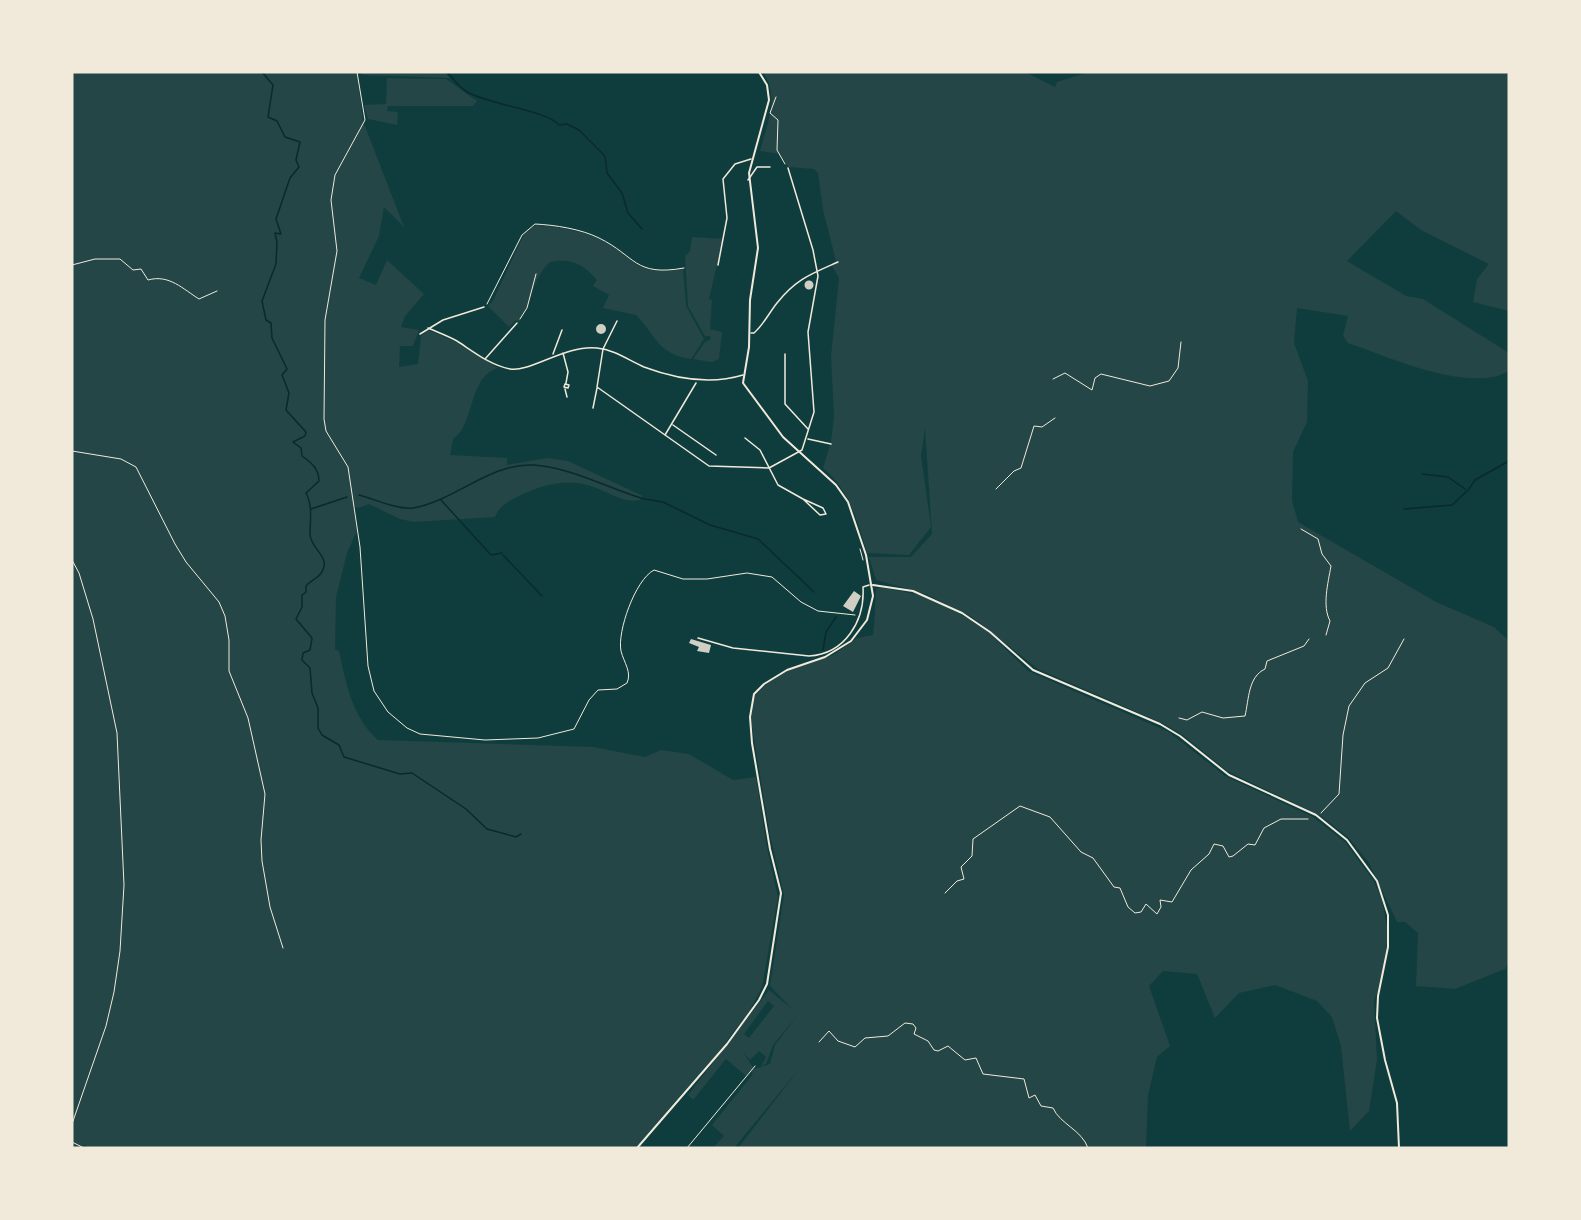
<svg xmlns="http://www.w3.org/2000/svg" width="1581" height="1220" font-family="'IBM Plex Serif',serif">
	<style>
		.green { fill: #244646; fill-rule: evenodd }
		.lines { fill: none; stroke-linecap: round; stroke-linejoin: round }
		.stream { stroke: #0a2a2b; stroke-width: 1.5 }
		.building { fill: #cfcfc3 }
		.path { stroke: #f1e9da; stroke-width: 1 }
		.service { stroke: #f1e9da; stroke-width: 1 }
		.minor { stroke: #f1e9da; stroke-width: 1.5 }
		.tertiary { stroke: #f1e9da; stroke-width: 2 }
	</style>
	<rect width="100%" height="100%" fill="#0f3d3e"/>
	<path class="green" d="M72,72H357L363,121L404,227L384,207L379,236L359,278L376,285L387,260L424,294L405,316L401,327L419,330L413,346H400L399,367L418,364L421,336L428,330L454,341L498,368C468,376 475,425 453,439L450,455L507,458V465L547,458L568,461L643,496L640,500C624,504 607,491 591,486C566,478 542,485 519,496C509,501 499,506 495,517L414,522L400,519L369,504L358,508L353,506L357,531L347,553L336,597L335,649L339,651C346,683 352,717 378,740L593,747L645,757L661,750L689,754L733,780L756,777L767,848L778,897L762,987L750,1010L719,1051L635,1148H87L86,1145L72,1148Z
		M359,72H445L450,78L363,75Z
		M763,72H1025L1055,87L1057,82L1089,72H1509V311L1473,302L1477,279L1489,264L1421,230L1396,211L1347,261L1406,296L1423,299L1509,353V371C1469,394 1389,357 1348,343L1343,336L1348,316L1297,308L1294,343L1308,381L1307,422L1293,452L1292,500L1298,522L1436,602L1494,627L1509,641V962L1505,969L1455,989L1416,986L1418,933L1405,922H1397L1369,863L1349,838L1321,816L1227,771L1183,735L1160,722L1038,669L972,617L926,594L876,580L869,557H911L932,534L925,428L921,456L931,527L909,555L867,553C858,522 849,489 823,468L831,442L834,417L831,357L839,278L831,264L836,261L823,210L818,173L814,169L788,167L780,154L760,151C767,124 780,97 763,72Z
		M387,78L446,79L477,101L473,106H388L387,111L398,112L397,125L368,119L364,105L386,104Z
		M536,225C556,227 581,230 599,239C638,257 630,277 683,269L686,306L704,339L691,359C657,354 656,335 636,315L603,308L609,295L593,286L597,280C583,264 571,258 550,262C531,279 533,302 519,322L516,320L509,327L488,306L493,301L525,232Z
		M692,237L723,239L709,299L712,300L710,329L722,332L719,359L712,362L693,359L705,342L711,339L710,336H705L688,306L685,256L690,251Z
		M880,587L924,596L968,618L986,630L1028,671L1169,732L1225,776L1313,817L1345,842L1373,880L1381,897L1388,930L1384,974L1374,1001L1377,1060L1369,1111L1350,1131L1341,1046L1332,1017L1317,1001L1275,985L1239,993L1215,1018L1197,974L1163,971L1149,986L1170,1046L1157,1057L1148,1095L1146,1148H738L800,1068L734,1148H713L724,1136L712,1125L753,1074L750,1071L746,1076L726,1059L693,1100L688,1095L769,990L792,1009L770,986L784,895L770,835L755,745L751,719L755,695L765,685L787,671L833,655L857,638L873,635C875,619 875,606 876,590ZM768,1001L774,1006L749,1038L744,1034ZM798,1015L775,1045L770,1064L754,1069L743,1052L750,1060L759,1051L766,1057L761,1066L766,1064L773,1045Z"/>
	<g class="lines">
		<path class="stream" d="M262,72L273,85L268,117L277,121L285,137L300,142L296,160L299,167L290,178L276,219L281,234L275,233L277,242L276,264L262,301L266,320L271,323L272,338L287,369L282,375L289,393L286,410L306,432L305,436L293,442L301,448L302,456C311,462 319,469 319,481L306,493C313,506 310,521 310,534C310,547 327,555 324,567C321,578 312,579 306,586V592L302,595V607L296,619L312,638L310,650L303,653L302,660L310,668L312,693L318,708V728L322,735L339,745L344,757L400,774L412,773L466,809L487,829L516,837L521,834
			M447,72C453,79 459,87 467,92C490,105 546,110 559,125L567,124L579,130L605,156L607,173L622,193L628,213L642,229
			M1422,474L1448,477L1465,489
			M359,495C374,499 398,510 413,508C455,501 489,463 534,465C573,468 607,488 644,499
			M645,499L663,502L710,525L758,539L814,592
			M441,500L491,555L502,553
			M311,509L347,497
			M1404,509L1452,505L1469,489L1475,480L1509,461
			M503,555L542,596
			M823,650L826,632L836,617"/>
	</g>
	<path class="building" d="M804.5 285a4.5 4.5 0 1 1 9 0a4.5 4.5 0 1 1-9 0Z
		M596 329a5 5 0 1 1 10 0a5 5 0 1 1-10 0Z
		M854,591L861,596L853,612L843,606Z
		M691,639L711,645L709,653L697,651L699,647L689,643Z"/>
	<g class="lines">
		<path class="path" d="M357,72L365,120L335,175L331,200L337,251L325,320L324,419L326,431L348,467L360,547L368,666L374,691L388,712L407,728L420,734L485,740L538,738L574,729L589,700L598,690L617,689L627,683C632,672 624,663 621,651C617,632 635,580 654,570L683,579H707L747,573L772,577L801,602L818,611L855,615
			M776,97L770,113L778,120L777,150L785,164
			M72,265L95,259H120L133,270L141,269L148,280C169,274 183,289 199,299L217,291
			M487,304L522,235L535,224C555,225 581,229 599,238C636,256 634,277 684,268
			M520,319L527,308L536,274
			M1053,379L1065,373L1092,390L1095,378L1101,374L1150,386L1169,381L1178,368L1181,342
			M72,451L121,459L136,467L175,544L186,562L219,602L225,616L229,640V671L248,718L265,794L261,840L262,861L270,907L283,948
			M996,489L1014,471L1021,468L1034,426L1042,427L1055,418
			M1301,529L1318,539L1322,554L1331,566C1328,583 1322,606 1330,621L1326,635
			M860,549L863,560
			M72,560L79,573L93,619L117,733L124,885L120,951L114,992L106,1026L72,1124
			M1179,718L1187,720L1202,712L1223,718L1245,716C1249,699 1248,677 1265,669L1267,661L1304,646L1309,639
			M1321,813L1339,794L1343,735L1349,706L1365,683L1388,668L1404,639
			M945,893L957,881L964,879L961,867L972,856L973,839L1020,806L1050,817L1081,852L1093,858L1114,887L1120,888L1128,907L1135,913L1141,912L1146,904L1157,914L1161,907L1160,900L1172,902L1191,870L1209,854L1214,844L1223,846L1229,857L1233,856L1248,844L1255,845L1264,828L1281,819H1308
			M819,1042L829,1031L838,1041L855,1047L865,1038L888,1036L905,1023L913,1024L916,1028L914,1034L928,1041L934,1050L938,1051L948,1046L965,1060L976,1058L983,1074L1024,1079L1029,1098L1035,1095L1041,1106L1053,1108C1060,1124 1082,1130 1088,1148
			M72,1142L84,1148
			M687,1148L755,1066"/>
		<path class="service" d="M670,1148H671"/>
		<path class="minor" d="M748,180L757,167H770
			M718,265L727,218L723,179L735,164L751,159
			M617,321L603,349L597,387L709,466L769,468L802,450L814,412L808,332L818,276L813,250L788,168
			M428,328C437,332 448,336 457,341C474,352 490,365 510,369C529,373 567,344 597,348C615,350 628,360 644,367C676,379 710,385 743,375
			M751,333H754C764,324 769,313 777,303C796,279 811,274 838,262
			M420,334L443,320L484,307
			M563,353L568,372L566,383
			M553,354L562,330
			M785,354V404L808,429
			M485,359L517,323
			M565,384L569,385L568,388L564,387Z
			M565,389L567,397
			M593,408L597,388
			M673,425L716,455
			M665,435L696,383
			M745,438L760,450L778,485L803,499
			M808,439L831,444
			M803,499L823,508L826,514L820,515Z
			M698,638L733,648L809,656C845,654 865,621 863,587L869,585"/>
		<path class="tertiary" d="M873,585L913,591L962,613L990,632L1033,670L1160,724L1180,736L1229,775L1316,815L1347,840L1377,881L1388,915V947L1378,996L1377,1018L1385,1060L1397,1103L1399,1148
			M637,1148L727,1044L759,1000L767,984L781,893L770,849L752,743L750,717L754,694L764,684L787,670L825,657L851,641L867,620L873,596L866,555L848,502L836,485L783,437L743,383L749,347L750,300L758,248L749,173L769,100L767,85L759,72"/>
	</g>
	<rect width="1581" height="1220" fill="none" stroke="#f1e9da" stroke-width="147"/>
</svg>
